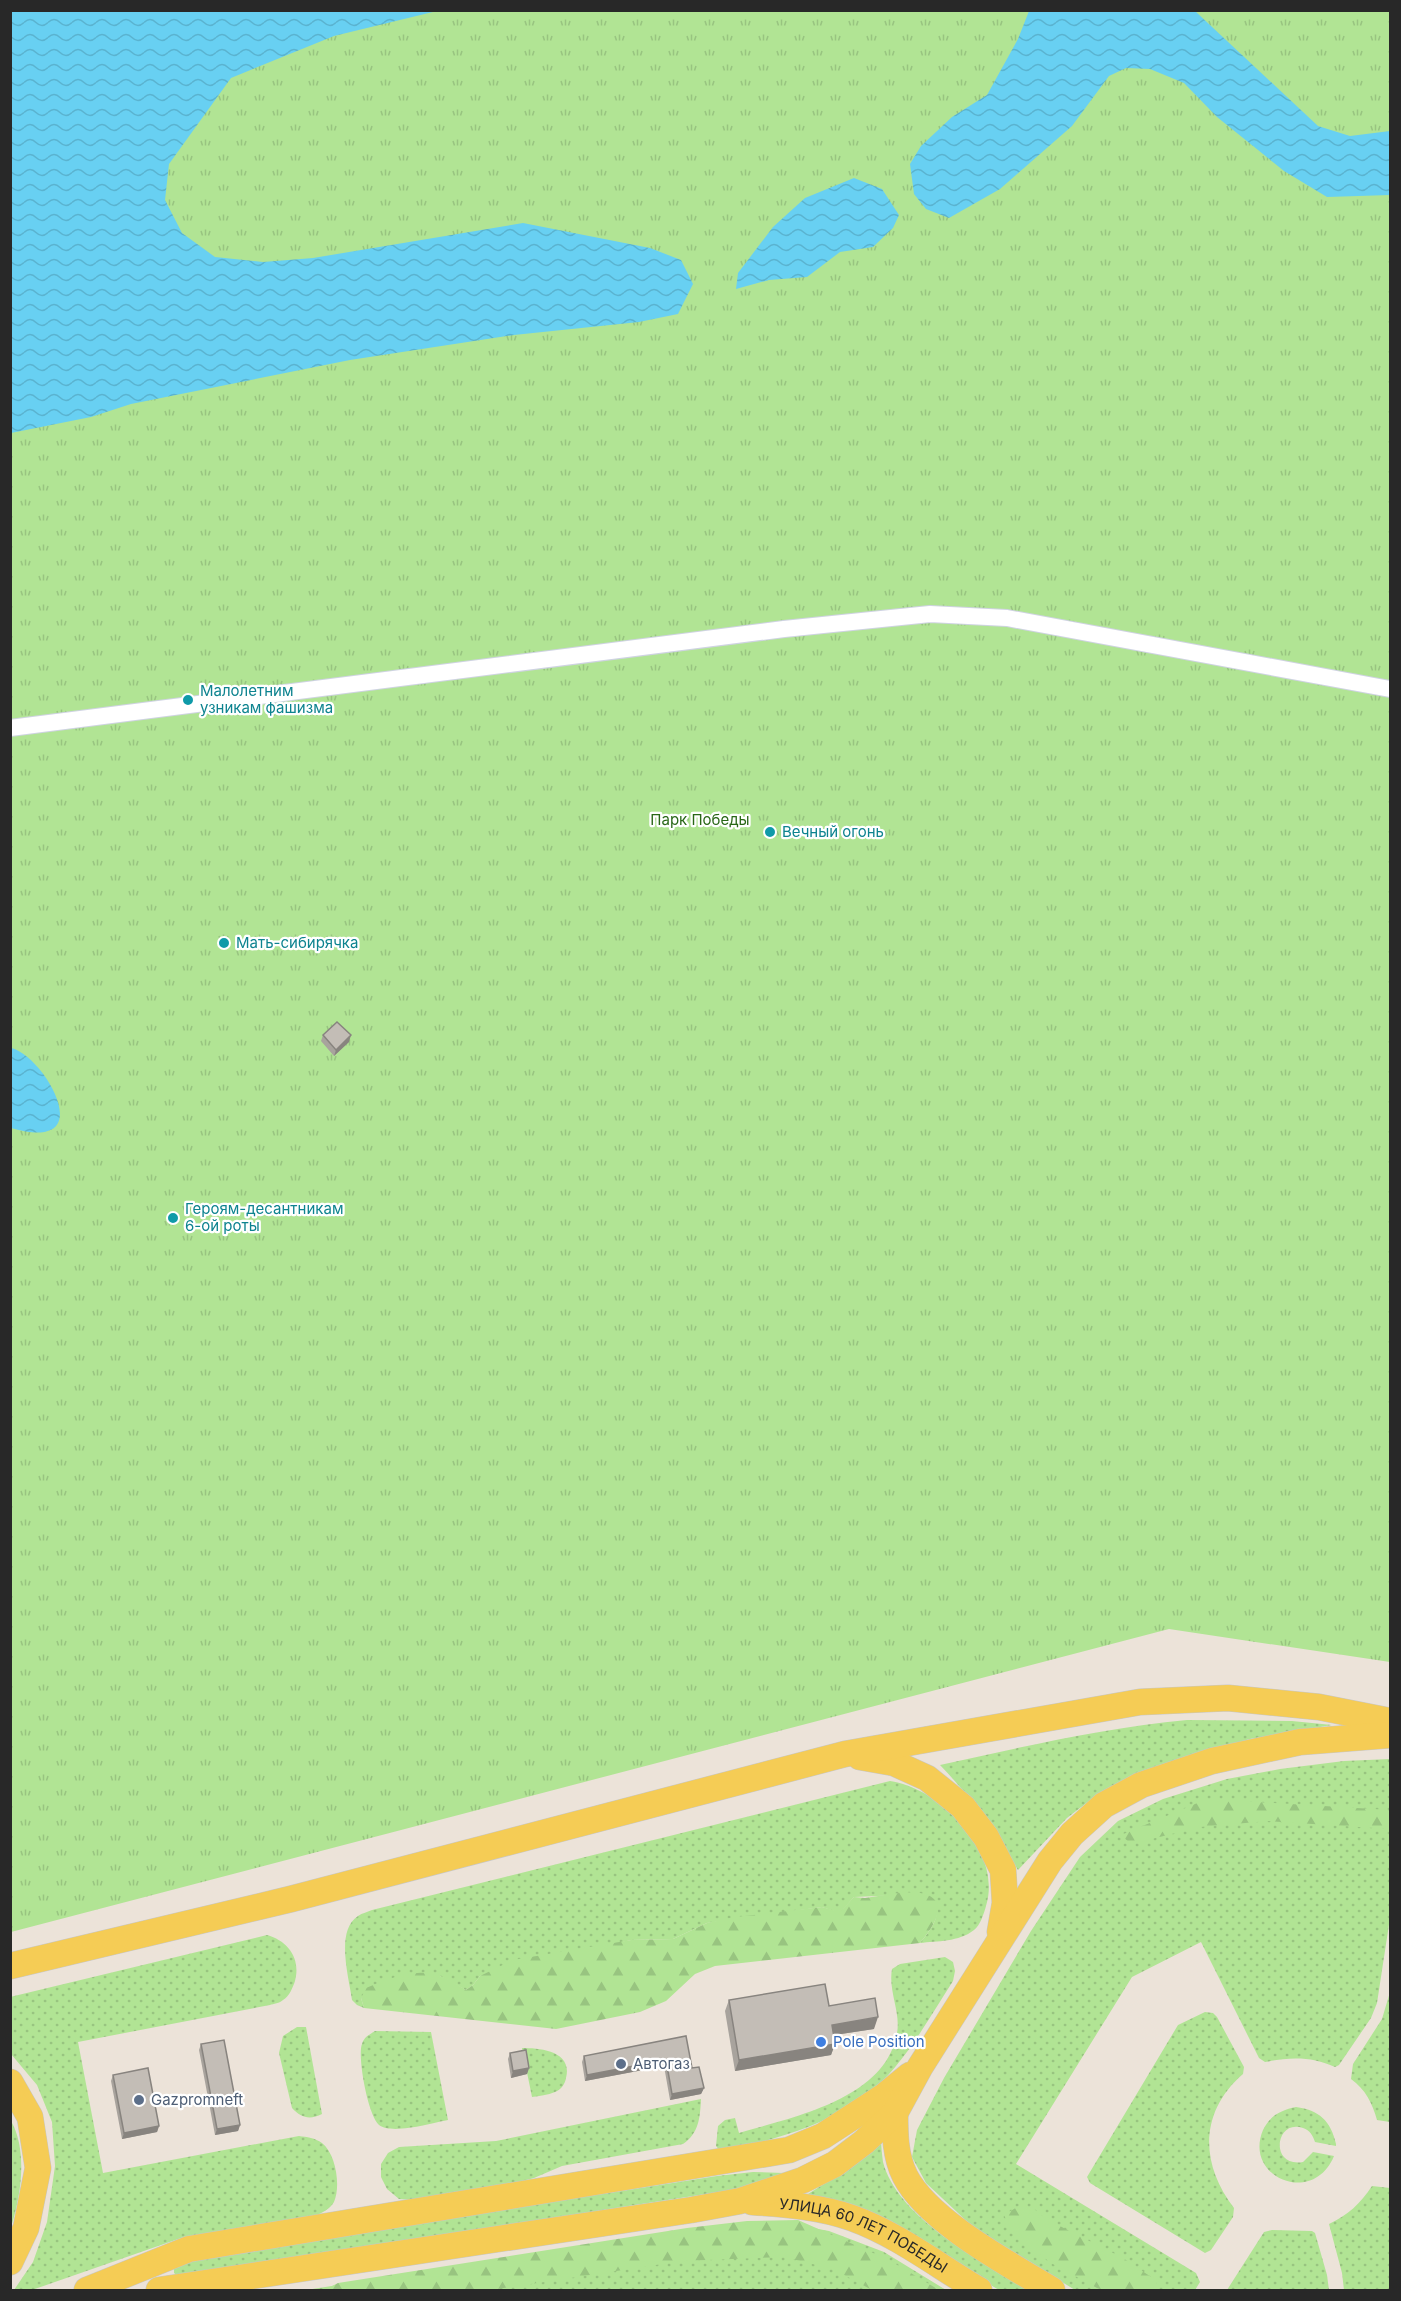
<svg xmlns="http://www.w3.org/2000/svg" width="1401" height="2301" font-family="Inter,sans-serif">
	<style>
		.grass { fill: url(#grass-dots) }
		.forest { fill: url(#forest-firs) }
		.park { fill: url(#park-tufts) }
		.water { fill: url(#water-waves) }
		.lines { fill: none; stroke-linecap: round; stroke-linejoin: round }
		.street-casing { stroke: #cfd3e2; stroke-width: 18 }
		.primary-casing { stroke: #c7c7c7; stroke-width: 27 }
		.street { stroke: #fff; stroke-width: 16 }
		.primary { stroke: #f5cc55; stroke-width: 26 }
		.wall { fill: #a8a39d }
		.shaded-wall { fill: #88847f }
		.building { fill: #c3bdb6; stroke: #88847f; stroke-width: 1.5 }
		.culture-dot { fill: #0f9aa8; stroke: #fff; stroke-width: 2 }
		.shop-dot { fill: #3f7fe0; stroke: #fff; stroke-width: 2 }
		.service-dot { fill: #5c6f8a; stroke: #fff; stroke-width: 2 }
		.labels { text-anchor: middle; stroke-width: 4.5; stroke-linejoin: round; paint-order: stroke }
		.culture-label { font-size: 15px; fill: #0d838f; stroke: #fff; text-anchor: start }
		.park-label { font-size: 15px; fill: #296717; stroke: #fff }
		.shop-label { font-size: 15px; fill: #366cbe; stroke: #fff; text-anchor: start }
		.service-label { font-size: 15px; fill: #4e5e75; stroke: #fff; text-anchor: start }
		.street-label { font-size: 15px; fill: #282828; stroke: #fff }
	</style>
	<defs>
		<pattern id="grass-dots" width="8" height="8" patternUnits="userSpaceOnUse" patternTransform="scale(1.5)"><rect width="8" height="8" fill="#b1e494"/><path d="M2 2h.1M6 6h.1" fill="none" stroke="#98c480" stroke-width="1.8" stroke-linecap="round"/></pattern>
		<pattern id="forest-firs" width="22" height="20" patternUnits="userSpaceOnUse" patternTransform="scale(1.5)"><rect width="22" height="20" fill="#b1e494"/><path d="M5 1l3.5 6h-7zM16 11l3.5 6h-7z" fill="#98c480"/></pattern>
		<pattern id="park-tufts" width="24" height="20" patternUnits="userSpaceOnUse" patternTransform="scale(1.5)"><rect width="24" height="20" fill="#b1e494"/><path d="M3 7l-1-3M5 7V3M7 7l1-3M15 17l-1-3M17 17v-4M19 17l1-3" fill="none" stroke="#98c480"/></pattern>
		<pattern id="water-waves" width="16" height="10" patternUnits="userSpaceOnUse" patternTransform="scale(1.5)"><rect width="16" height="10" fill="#68d0f2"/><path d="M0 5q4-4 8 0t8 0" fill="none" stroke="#5ab3d0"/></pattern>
	</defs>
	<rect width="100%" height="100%" fill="#ece3d9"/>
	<path class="grass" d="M1187,1720L1292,1721L1332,1725L1250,1739L1134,1774L1098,1794L1067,1818L1018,1870C995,1831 971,1797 940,1765C1022,1747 1103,1728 1187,1720Z
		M1390,1759V1918L1377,2003L1371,2018L1339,2065L1335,2067C1312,2056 1289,2057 1265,2062L1259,2058L1201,1942L1132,1977L1016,2164L1196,2273L1200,2282L1195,2290H1075L974,2228L926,2183L912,2157L917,2130L944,2078L1031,1931L1080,1857L1118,1821L1163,1799L1227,1779L1280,1769L1344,1761Z
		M890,1781C942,1789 1003,1851 986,1906C984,1913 980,1926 974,1930C959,1942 937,1941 920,1943C933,1927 948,1908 924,1894L854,1897L840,1913L822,1907L707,1923L673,1939L631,1940L480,1976L473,1985L466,1990L440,1976L361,1998L364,2008L357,2005L352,2000C349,1977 335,1931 358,1916C362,1913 368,1912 372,1910Z
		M267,1935C288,1941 301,1958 295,1981C293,1987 289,1997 283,2000C280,2003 273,2004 270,2005L78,2042L103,2173L299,2136C307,2137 315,2138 322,2143C336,2154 341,2186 334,2202C330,2209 322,2213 315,2216L184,2237L32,2290H14L33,2262L47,2222L55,2166L52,2122L37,2085L11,2054L10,1997Z
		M945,1957L953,1962L955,1971L953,1981C927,2021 902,2069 863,2098C837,2117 805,2129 775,2138C757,2143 739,2150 721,2152L716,2146L718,2126L725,2120L735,2118L739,2133C793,2117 886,2099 897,2033C901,2012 888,1991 892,1969L900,1964Z
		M1390,1992V2122L1377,2120C1372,2103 1366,2090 1351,2079L1353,2064L1382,2019Z
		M1205,2012L1213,2013L1217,2017L1244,2067L1243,2074C1199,2112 1200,2164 1234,2208L1233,2217L1211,2250L1205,2253L1090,2183L1087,2177L1178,2025Z
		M297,2027H306L322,2114C310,2120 301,2118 292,2108L279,2053L283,2036Z
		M375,2031L431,2032L448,2120C432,2123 392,2135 379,2125C368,2116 357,2056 362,2044C364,2037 369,2035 375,2031Z
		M522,2048C540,2048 573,2051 566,2078C565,2084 561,2090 555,2092C548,2095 539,2096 532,2097Z
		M701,2099C700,2118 699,2133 683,2144L562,2166L534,2178L505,2186L414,2200L399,2199L387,2189L381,2177V2164L388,2153L399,2147L496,2141Z
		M1296,2107C1319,2110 1331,2121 1336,2144V2146L1315,2142C1313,2136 1310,2130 1303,2128C1275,2118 1269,2168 1303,2162L1313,2152L1334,2156C1313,2207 1243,2177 1263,2130C1270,2115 1282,2110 1296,2107Z
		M11,2121C28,2151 21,2196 11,2227Z
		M881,2139C881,2146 882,2154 883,2162C898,2219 983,2262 1030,2290H999L906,2235L853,2207L808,2194L840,2174Z
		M753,2172L784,2173L740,2189L719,2192L185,2275L178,2276L174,2273V2267L199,2257L717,2176Z
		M1372,2186L1390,2188V2290H1344L1342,2273L1329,2224C1348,2215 1360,2204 1372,2186Z
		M797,2225L829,2231L884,2252L946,2290H306L454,2267Z
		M1272,2230L1312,2231L1315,2233L1327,2275L1329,2290H1227L1264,2232Z"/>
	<path class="forest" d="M1207,1799L1390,1810V1829L1268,1821L1200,1827L1131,1844L1121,1835Z
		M905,1892C911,1893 919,1892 925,1894C952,1903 930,1931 920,1943L715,1966L695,1974L666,2001L640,2012L556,2029L364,2008L361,1998L366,1988C390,1979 414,1967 440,1976C449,1979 458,1985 466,1990L473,1985L480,1976L513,1960L631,1940L673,1939L707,1923L736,1917L822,1907L840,1912L854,1897L865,1898Z
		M1019,2206L1033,2208L1046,2219L1123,2258L1157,2281L1156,2290H1103L1097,2288L1051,2263L1012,2233L1004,2215Z
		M798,2220L889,2260L939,2290H872L833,2269L784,2257L682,2261L491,2290H324L338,2283L687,2228L747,2221Z"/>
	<path class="park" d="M11,11H1390V1662L1169,1629L11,1932Z"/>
	<path class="water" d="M10,11H437L334,36L231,78L169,164L165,200L182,233L215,257L263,262L313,258L523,223L650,248L681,260L693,284L678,314L639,322L514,335L350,360L131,404L91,417L11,433Z
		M1029,11H1195L1318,126L1350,136L1390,131V195L1327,197L1284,171L1217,117L1184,83L1150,69L1126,68L1109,76L1072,126L1000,189L949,218L926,209L914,194L910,164L921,146L952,117L987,95L1018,39Z
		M854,178L882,189L899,215L893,228L873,247L840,252L807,277L769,280L736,289L738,273L773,227L805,198Z
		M11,1048C43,1054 103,1155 11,1128Z"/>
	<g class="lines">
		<g class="street-casing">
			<path id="street" d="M10,728L784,629L930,614L1007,618L1390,689"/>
		</g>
		<g class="primary-casing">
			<g id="primary">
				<path d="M860,1757L894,1763L927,1778L963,1807L986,1837L1003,1870L1005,1903L1000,1932"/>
				<path d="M10,1966L291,1899L845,1754L1140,1702L1228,1698L1319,1707L1390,1721"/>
				<path d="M10,2082L30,2117L38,2168L26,2228L10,2262"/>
				<path d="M895,2113C895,2134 895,2156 905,2176C928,2221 1009,2264 1052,2290"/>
				<path id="s1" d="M752,2202C785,2204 821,2207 852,2218C897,2234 938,2266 979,2290"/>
				<path d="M87,2290L189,2249L789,2150L823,2136L883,2097L910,2075"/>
				<path d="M159,2290L691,2210L740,2201L803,2180L835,2164L864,2142L895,2113L920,2067L1050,1861L1072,1834L1104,1805L1141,1785L1212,1761L1300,1742L1390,1735"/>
			</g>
		</g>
		<use href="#street" class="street"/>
		<use href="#primary" class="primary"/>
	</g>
	<path class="wall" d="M323,1035L349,1042L334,1056L321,1041Z
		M729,2000L829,2006L874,2029L834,2035L835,2044L831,2055L735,2071L725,2011Z
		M686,2036L692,2068L704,2088L701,2094L670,2100L664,2066L585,2081L582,2062L584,2056Z
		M201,2044L240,2125L238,2131L215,2135L199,2050Z
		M510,2053L529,2068L527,2074L511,2078L508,2059Z
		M113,2075L159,2126L157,2132L122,2139L111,2081Z"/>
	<path class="shaded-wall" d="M351,1035L349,1042L334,1056L336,1050Z
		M878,2017L874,2029L828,2036L832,2025Z
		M835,2044L831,2055L735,2071L739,2060Z
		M666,2060L664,2066L585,2081L587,2075Z
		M529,2068L527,2074L511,2078L513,2071Z
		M704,2088L701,2094L670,2100L672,2094Z
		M240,2125L238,2131L215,2135L217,2129Z
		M159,2126L157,2132L122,2139L124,2133Z"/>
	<path class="building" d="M337,1022L351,1035L336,1050L323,1035Z
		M825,1984L829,2006L875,1998L878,2017L832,2025L835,2044L739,2060L729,2000Z
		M686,2036L692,2068L699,2067L704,2088L672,2094L666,2060L587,2075L584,2056Z
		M224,2040L240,2125L217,2129L201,2044Z
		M526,2050L529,2068L513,2071L510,2053Z
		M148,2068L159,2126L124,2133L113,2075Z"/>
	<g class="culture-dot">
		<circle cx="188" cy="700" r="6"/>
		<circle cx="770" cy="832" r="6"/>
		<circle cx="224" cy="943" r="6"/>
		<circle cx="173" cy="1218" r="6"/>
	</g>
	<circle class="shop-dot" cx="821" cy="2042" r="6"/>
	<g class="service-dot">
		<circle cx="621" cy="2064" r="6"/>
		<circle cx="139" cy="2100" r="6"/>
	</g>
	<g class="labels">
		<g class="culture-label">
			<text x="200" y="696">Малолетним<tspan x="200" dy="17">узникам фашизма</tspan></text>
			<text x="782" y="837">Вечный огонь</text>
			<text x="236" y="948">Мать-сибирячка</text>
			<text x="185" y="1214">Героям-десантникам<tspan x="185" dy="17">6-ой роты</tspan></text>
		</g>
		<g class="park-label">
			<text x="700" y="825">Парк Победы</text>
		</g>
		<g class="shop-label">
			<text x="833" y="2047">Pole Position</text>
		</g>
		<g class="service-label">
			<text x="633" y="2069">Автогаз</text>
			<text x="151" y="2105">Gazpromneft</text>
		</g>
		<g class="street-label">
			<text dy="5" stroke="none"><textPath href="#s1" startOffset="118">УЛИЦА 60 ЛЕТ ПОБЕДЫ</textPath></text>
		</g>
	</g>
	<rect width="1401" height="2301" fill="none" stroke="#282828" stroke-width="24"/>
</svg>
